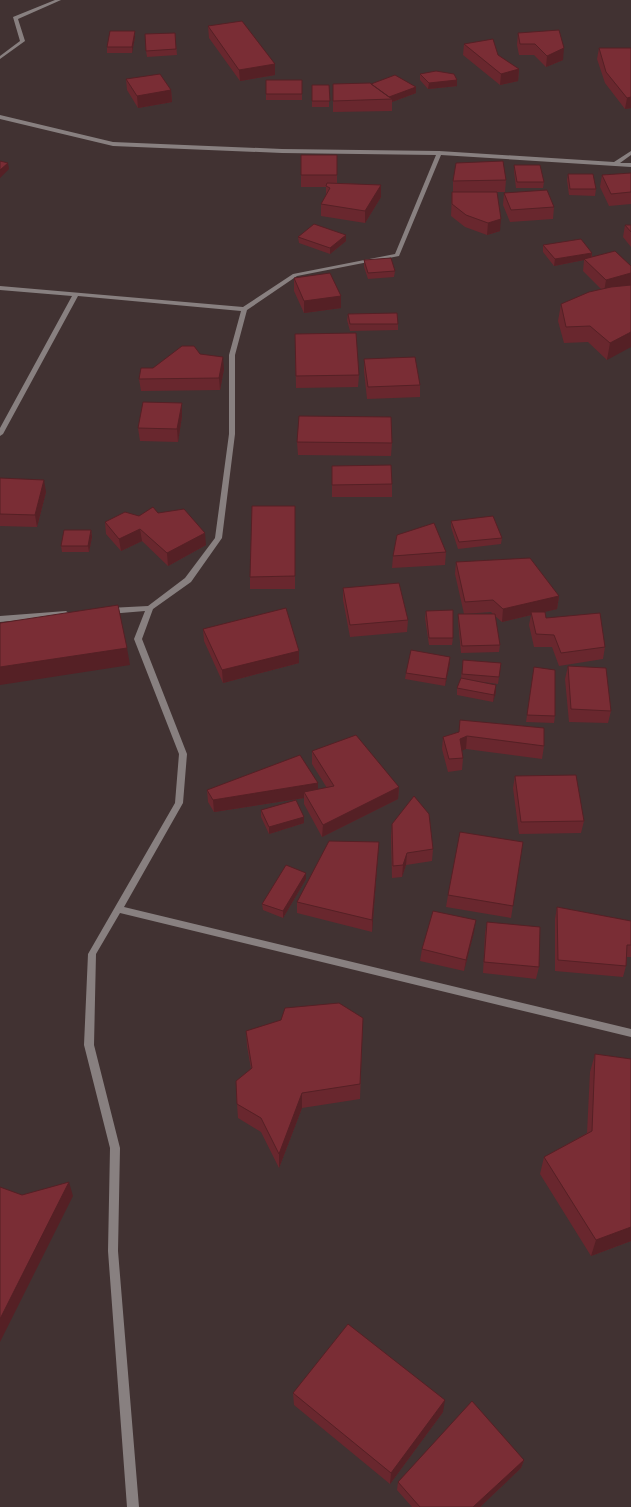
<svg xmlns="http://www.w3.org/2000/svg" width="631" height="1507" font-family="'Source Sans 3',sans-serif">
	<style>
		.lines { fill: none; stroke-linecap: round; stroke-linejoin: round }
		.street { fill: #888080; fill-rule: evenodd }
		.wall { fill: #69272e }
		.shaded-wall { fill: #552025 }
		.building { fill: #7a2d35; stroke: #552025 }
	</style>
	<rect width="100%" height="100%" fill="#413232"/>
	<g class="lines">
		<path class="street" d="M55,0H61L18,19L25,41L0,59V56L20,41L13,17Z
			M0,115L113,142L282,149L439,151L614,162L631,151V155L620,163H631V167L441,155L399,256L297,276L247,310L235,355V434L222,538L191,582L153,609L142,639L187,754L183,803L124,907L631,1029V1037L120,913L96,954L94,1045L120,1148L118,1251L139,1507H127L108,1251L110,1148L84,1045L88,954L175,803L179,754L134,639L145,611L109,614L105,611L109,608L148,606L185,578L215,538L229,434V355L241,311L78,296L3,434L0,436V428L72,296L0,290V286L243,307L293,274L395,254L436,155L282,153L113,146L0,119Z
			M66,611L70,614L69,616L0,622V616Z"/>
	</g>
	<path class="wall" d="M208,26L275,64V75L240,81L209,38Z
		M135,31V37L132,53H107V47Z
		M175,33L177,55L147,57L146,51Z
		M518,33L563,60L546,67L534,55H519L517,45Z
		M464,44L498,55L519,69L518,81L500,85L463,55Z
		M599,48H631V108L625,109L605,83L597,59Z
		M420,74L457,80V86L428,89L420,80Z
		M126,79L171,90L172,102L138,108L127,90Z
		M302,80V100H266V94Z
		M333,84H371L416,87V93L392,102V111L333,112Z
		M312,85H329V107H312Z
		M301,155H337V183L381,185V197L365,223L321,216V204L326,196V187H301Z
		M514,165L544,182L543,188H516L514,171Z
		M631,173V204L609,206L600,187L602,175Z
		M568,174L596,189L595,196L569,195L567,180Z
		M506,180L505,192H497L500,231L487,235L465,227L451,216L452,192H453V181Z
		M504,193L554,207L553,219L510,222L503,205Z
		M625,225H631V247L623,237Z
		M298,237L346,241L330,254L299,243Z
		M543,245L592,253V257L631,266V285H628L607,360L588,342L564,343L558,321L561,304L601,289L583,271L584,260L554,266L543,252Z
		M364,260L395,271L394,277L368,279L364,267Z
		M294,278L341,296V308L304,313L294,291Z
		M348,314L398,324V330L350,331L347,320Z
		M295,334L359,375L358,387L296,388Z
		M200,354L224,369L220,390L141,391L139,379L153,368Z
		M364,359L420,385V397L367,399L364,371Z
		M182,403V416L178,442L140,441L138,428Z
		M297,442L392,443L391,456L298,455Z
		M332,466L392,484V497H332Z
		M0,478L46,492L37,527L0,526Z
		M295,506V589H250V577Z
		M158,513L206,545L168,566L142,541L121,551L106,534L105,522Z
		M451,521L502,538L501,544L458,549L451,527Z
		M91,530L92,537L89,552H62L61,546Z
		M446,552L445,565L392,568L393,556Z
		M456,562L559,596L557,609L543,612L546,618L605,647L603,659L559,666L552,647H534L529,625L531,615L502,622L495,616L500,645L499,652L461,653L458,621V614H493L491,612L464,614L455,574Z
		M343,588L408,620L407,632L350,637L343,600Z
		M426,611L453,638L452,645H429L425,618Z
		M203,629L299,663L223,683L204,641Z
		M450,657V663L445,686L405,679L406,673Z
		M463,660L501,663L498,684L483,682L496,692L493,702L457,695V688L461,678Z
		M568,666L611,711L608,723L569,722L565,679Z
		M534,667L555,716L554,723L526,722Z
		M459,732L544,746L542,759L466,749L462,750L463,758L462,770L448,772L442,749L443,737Z
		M312,751L399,787L398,799L322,837L304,804V798L214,812L208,802L207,790L318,783V789L327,788L312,764Z
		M515,776L584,821L581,833L519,834L513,788Z
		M261,810L304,823L269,834L261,817Z
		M392,824L433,849L432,861L406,865L402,877L392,878L391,836Z
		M379,842L372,932L297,913V902Z
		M523,842L511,918L446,907L448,895Z
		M306,873V879L283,918L263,910L262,904Z
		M557,907L631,921V957H627L626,966L623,977L555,971V919Z
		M487,922L539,967L536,979L483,973L485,933Z
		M474,932L464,971L420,961L422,949Z
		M363,1018L360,1099L302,1108L279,1168L261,1132L238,1118L237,1104L251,1069L247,1046L246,1031Z
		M595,1054L631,1059V1241L591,1256L540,1174L544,1157L587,1133L590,1072Z
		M293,1393L443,1412L390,1484L294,1405Z
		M524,1460L521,1468L480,1507H412L397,1490L398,1482Z"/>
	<path class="shaded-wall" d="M135,31V37L132,53V47Z
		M564,48L563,60L546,67L547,56Z
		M275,64V75L240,81L239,70Z
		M519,69L518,81L500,85L501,74Z
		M457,80V86L428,89L429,83Z
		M416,87V93L392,102V99H389V97Z
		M171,90L172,102L138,108L137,96Z
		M631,97V108L625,109L627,98Z
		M8,163L9,169L0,178V170Z
		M381,185V197L365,223V211Z
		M501,219L500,231L487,235L488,223Z
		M346,235V241L330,254V248Z
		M592,253L591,259H584V260L554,266L555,259Z
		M631,273V285L604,292L606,280Z
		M341,296V308L304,313V301Z
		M631,332V347L607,360L610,343Z
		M223,357L224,369L220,390L219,378Z
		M182,403V416L178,442L177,429Z
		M44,480L46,492L37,527L35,515Z
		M140,529L142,541L121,551L119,539Z
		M91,530L92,537L89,552L88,546Z
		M205,533L206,545L168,566L167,553Z
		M559,596L557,609L532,615L531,612V615L502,622L503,609Z
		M127,648L130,665L0,685V667Z
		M299,651V663L223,683L222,670Z
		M450,657V663L445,686L446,679Z
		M496,685V692L493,702L494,695Z
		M467,736L466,749L458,752L460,739Z
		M318,783V796L304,792V798L214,812L213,800Z
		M399,787L398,799L322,837L323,825Z
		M304,817V823L269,834V827Z
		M379,842L378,854L372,932V920Z
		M407,853L406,865L402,877L403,865Z
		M306,873V879L283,918V911Z
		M476,920L474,932L464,971L466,960Z
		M302,1093V1108L279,1168V1154Z
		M69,1182L73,1196L0,1342V1319Z
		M631,1227V1241L591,1256L596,1240Z
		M445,1400L443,1412L390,1484L391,1473Z
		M524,1460L521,1468L480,1507H473Z"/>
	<path class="building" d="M242,21L275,64L239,70L208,26Z
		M559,30L564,48L547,56L535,44H520L518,33Z
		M110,31H135L132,47H107Z
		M175,33L176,49L146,51L145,34Z
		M493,39L498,55L519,69L501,74L464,44Z
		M599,48H631V97L627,98L606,72Z
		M436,71L454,74L457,80L429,83L420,74Z
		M160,74L171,90L137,96L126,79Z
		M395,75L416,87L389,97L371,84Z
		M266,80H302V94H266Z
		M370,83L392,99L333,101V84Z
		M312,85H329L330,101H312Z
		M301,155H337V175H301Z
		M0,161L8,163L0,170Z
		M503,161L506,180L453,181L456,163Z
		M514,165H540L544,182H517Z
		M631,173V192L611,194L602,175Z
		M568,174H593L596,189H570Z
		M327,183L381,185L365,211L321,204L330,188L326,186Z
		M547,190L554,207L511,210L504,193Z
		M452,192H497L501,219L488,223L466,215L452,204Z
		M314,224L346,235L330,248L298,237Z
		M625,225H631V232Z
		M581,239L592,253L555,259L543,245Z
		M615,251L631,266V273L606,280L584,259Z
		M391,258L395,271L368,273L364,260Z
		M330,273L341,296L304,301L294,278Z
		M631,285V332L610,343L590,326L566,327L561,304L589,292L611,287Z
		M397,313L398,324H350L348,314Z
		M356,333L359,375L296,376L295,334Z
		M182,346H194L200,354L223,357L219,378L139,379L141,368H153Z
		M415,357L420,385L368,387L364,359Z
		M143,402L182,403L177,429L138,428Z
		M299,416L391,417L392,443L297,442Z
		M391,465L392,484L332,485V466Z
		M0,478L44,480L35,515L0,514Z
		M252,506H295V576L250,577Z
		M153,507L158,513L184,509L205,533L167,553L140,529L119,539L105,522L125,512L139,516Z
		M493,516L502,538L459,542L451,521Z
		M434,523L446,552L393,556L397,535Z
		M64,530H91L88,546H61Z
		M530,558L559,596L503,609L493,600L465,602L456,562Z
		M399,583L408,620L350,625L343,588Z
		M118,605L127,648L0,667V623Z
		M286,608L299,651L222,670L203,629Z
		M453,610V638H429L426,611Z
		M531,612H545L546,618L600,613L605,647L561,653L554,635L536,634Z
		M458,614H495L500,645L462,646Z
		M411,650L450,657L446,679L406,673Z
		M463,660L501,663L499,677L462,674Z
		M568,666L606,668L611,711L571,709Z
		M534,667L555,670V716L527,715Z
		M461,678L496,685L494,695L457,688Z
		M460,720L544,728V746L467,736L460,739L463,758L449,759L443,737L459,732Z
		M356,735L399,787L323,825L304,792L334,786L312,751Z
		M300,755L318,783L213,800L207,790Z
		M576,775L584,821L521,822L515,776Z
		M414,796L429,814L433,849L407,853L403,865L393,866L392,824Z
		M296,800L304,817L269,827L261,810Z
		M460,832L523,842L513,906L448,895Z
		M329,841L379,842L372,920L297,902Z
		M286,865L306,873L283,911L262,904Z
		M557,907L631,921V945H627L626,966L558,960Z
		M433,911L476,920L466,960L422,949Z
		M487,922L540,927L539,967L484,962Z
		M339,1003L363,1018L360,1084L302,1093L279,1154L261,1118L237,1104L236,1081L252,1068L246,1031L281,1020L285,1008Z
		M595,1054L631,1059V1227L596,1240L544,1157L592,1131Z
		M69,1182L0,1319V1187L22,1195Z
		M348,1324L445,1400L391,1473L293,1393Z
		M472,1401L524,1460L473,1507H420L398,1482Z"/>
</svg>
